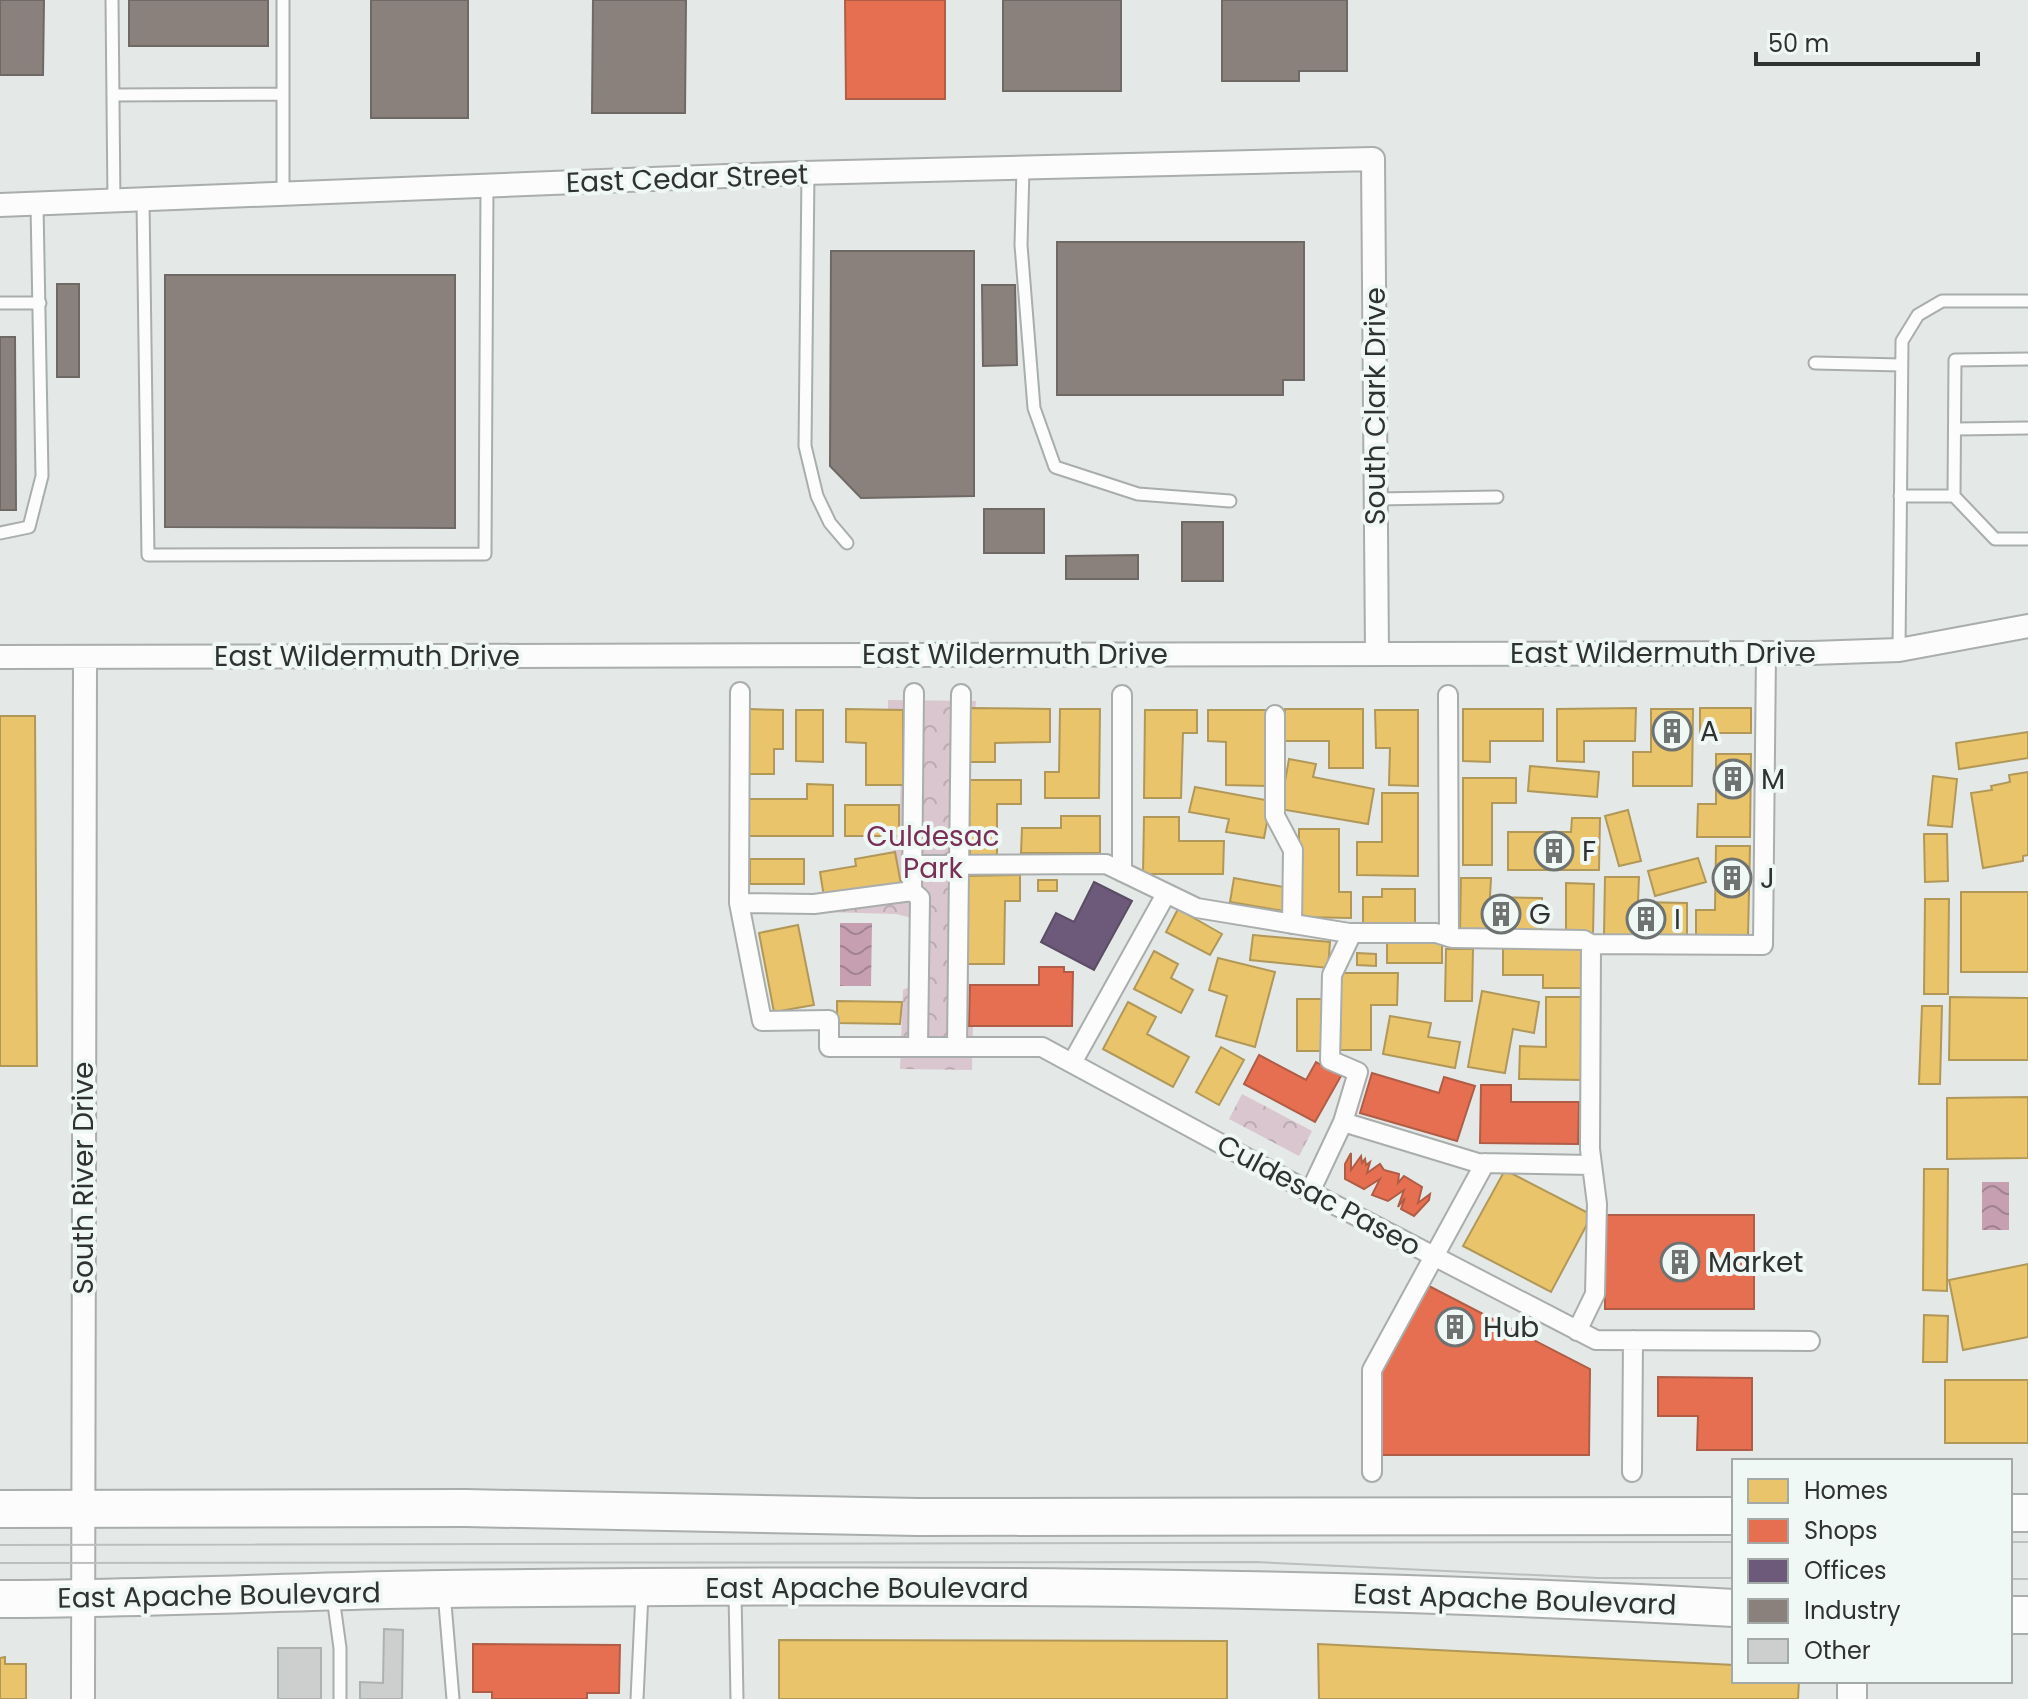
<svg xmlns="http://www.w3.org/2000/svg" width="2028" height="1699" font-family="Poppins,sans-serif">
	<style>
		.forest { fill: url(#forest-crowns) }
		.water { fill: url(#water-waves) }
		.homes { fill: #e9c46a; stroke: #b19859; stroke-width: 2 }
		.shops { fill: #e76f51; stroke: #b05d47; stroke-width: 2 }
		.offices { fill: #6d597a; stroke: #5a4d64; stroke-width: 2 }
		.industry { fill: #8a817c; stroke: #6f6966; stroke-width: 2 }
		.building { fill: #cccfce; stroke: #aeb1b0; stroke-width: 2 }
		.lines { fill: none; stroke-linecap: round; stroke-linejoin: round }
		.service-casing { stroke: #a9adab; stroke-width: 15 }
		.pedestrian-casing { stroke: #a9adab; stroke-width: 22 }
		.minor-casing { stroke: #a9adab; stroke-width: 26 }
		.tertiary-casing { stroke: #a9adab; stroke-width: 32 }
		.primary-casing { stroke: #a9adab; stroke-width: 40 }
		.service { stroke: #fbfcfb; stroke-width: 11 }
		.pedestrian { stroke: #fbfcfb; stroke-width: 18 }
		.minor { stroke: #fbfcfb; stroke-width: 22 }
		.tertiary { stroke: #fbfcfb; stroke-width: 28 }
		.primary { stroke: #fbfcfb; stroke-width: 36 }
		.tram { stroke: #bdbebe; stroke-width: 2 }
		.labels { text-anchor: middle; stroke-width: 8; stroke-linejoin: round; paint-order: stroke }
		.street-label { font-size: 28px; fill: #2f3231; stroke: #eff8f4 }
		.poi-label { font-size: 28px; fill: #2f3231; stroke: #eff8f4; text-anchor: start }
		.park-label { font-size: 28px; fill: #783056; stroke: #eff8f4 }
	</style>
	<defs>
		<pattern id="forest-crowns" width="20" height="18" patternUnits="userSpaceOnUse" patternTransform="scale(2)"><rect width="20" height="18" fill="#dac6ce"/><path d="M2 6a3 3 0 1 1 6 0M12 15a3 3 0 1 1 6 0" fill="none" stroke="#bbabb1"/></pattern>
		<pattern id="water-waves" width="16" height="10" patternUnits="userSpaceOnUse" patternTransform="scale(2)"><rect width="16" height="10" fill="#c69fb1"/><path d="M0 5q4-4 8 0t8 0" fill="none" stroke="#a18291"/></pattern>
	</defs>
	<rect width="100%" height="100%" fill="#e4e8e6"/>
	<path class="forest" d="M888,700L976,701L969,762L970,855L997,856V876H967L969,1026H973L972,1070L900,1069L903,990L915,984L916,919L896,914L824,912V897L901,884L891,839L899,836L903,710L888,709Z
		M1242,1094L1312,1131L1299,1156L1229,1119Z"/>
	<path class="water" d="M840,923H872L871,986H840Z
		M1982,1182H2009V1230H1982Z"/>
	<path class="homes" d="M969,708L1050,709V742L995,743V762H969Z
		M1636,708L1635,741H1584V762L1557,761V709Z
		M1700,708H1751V733H1700Z
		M748,709L783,710V749H774V774H748Z
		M846,709L903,710V785H866V743L846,742Z
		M1060,709H1100L1099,798H1045V772H1059Z
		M1285,709H1363V768H1329V741H1285Z
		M1463,709H1543V741H1490V762L1463,761Z
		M1651,709H1693L1692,786H1633V752H1651Z
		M796,710H823V762L796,761Z
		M1145,710H1197V733H1183L1181,798H1144Z
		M1208,710H1266L1267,786L1226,785V742L1208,741Z
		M1375,710H1418V786L1389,785L1390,748H1376Z
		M0,716H35L37,1066H0Z
		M2028,732V758L1959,769L1956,743Z
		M1716,754H1751L1750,837H1697L1698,804H1716Z
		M1289,759L1316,764L1313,777L1374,789L1368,824L1280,809Z
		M1530,766L1599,772L1597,797L1528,791Z
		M2028,772V855L2023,856V861L1983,868L1971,793L1992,790L1991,786L2010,782L2009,775Z
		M1933,776L1957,779L1952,827L1928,825Z
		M1463,778H1516V803H1492V865H1463Z
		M969,780H1021V804H997V856H970Z
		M807,784L833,785V836H743L744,799H807Z
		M1195,787L1271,801L1264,838L1226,832L1229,819L1189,812Z
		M1382,793H1418V876L1357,875V842H1382Z
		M845,805H899V836H845Z
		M1628,810L1641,861L1619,866L1605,816Z
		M1061,816H1100V853H1021L1022,828H1061Z
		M1144,817H1179V841H1224L1223,874H1143Z
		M1572,818H1600L1599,870H1508V832H1571Z
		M1299,829H1339V892H1351V918L1299,917Z
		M1924,834H1947L1948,881L1925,882Z
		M1716,846H1750L1748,936L1696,935V910H1715Z
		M895,852L901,884L824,897L820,872L856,866L855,859Z
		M1698,858L1706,882L1655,896L1648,871Z
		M750,859H804V884H750Z
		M1020,875V901H1005L1004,964H966L967,876Z
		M1605,877H1639L1638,902L1687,903V935H1604Z
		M1234,878L1289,888L1284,911L1230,902Z
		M1461,878H1491L1490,897L1542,898L1541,930L1460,929Z
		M1038,880H1057V891H1038Z
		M1566,883L1594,884L1593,935H1566Z
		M1382,889H1415V923H1363V897H1382Z
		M1961,892H2028V972H1961Z
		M1925,899H1949L1948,994H1924Z
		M1178,909L1222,934L1210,955L1166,932Z
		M798,925L814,1005L774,1012L759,933Z
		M1253,935L1330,942L1328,968L1250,960Z
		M1387,938H1442V963H1387Z
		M1503,948L1581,949V988H1543V975H1503Z
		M1446,949H1473L1472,1001H1445Z
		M1154,951L1178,964L1171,978L1193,990L1181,1013L1134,989Z
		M1357,953L1376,954V966L1357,965Z
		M1218,958L1275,972L1255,1047L1216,1036L1227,996L1209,990Z
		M1341,973H1398L1397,1005H1371V1050H1340Z
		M1482,991L1539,1002L1534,1033L1513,1029L1505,1073L1468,1067Z
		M1546,997H1583L1582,1080L1519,1079L1520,1046L1546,1047Z
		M1950,997L2028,998V1060H1949Z
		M1297,999H1324V1051H1297Z
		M837,1001L902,1002L900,1024L837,1023Z
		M1128,1002L1156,1017L1147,1034L1189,1057L1173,1087L1103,1049Z
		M1922,1006H1942L1940,1084H1919Z
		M1390,1016L1431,1023L1428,1037L1460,1042L1455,1068L1383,1054Z
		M1221,1047L1244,1060L1219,1105L1196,1092Z
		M2028,1097V1158L1947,1159V1098Z
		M1924,1169H1948L1947,1291L1923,1290Z
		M1505,1170L1592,1215L1551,1292L1463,1246Z
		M2028,1264V1337L1963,1350L1949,1280Z
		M1924,1315L1948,1316L1947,1362H1923Z
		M1945,1380H2028V1443H1945Z
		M779,1640L1227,1641V1699H779Z
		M1318,1644L1734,1665V1681H1799L1798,1699H1319Z
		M5,1657V1664H26V1699H0V1658Z"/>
	<path class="shops" d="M845,0H945V99H846Z
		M1039,967H1064V972H1073L1072,1026H969L970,985H1039Z
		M1259,1055L1306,1080L1316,1062L1341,1076L1315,1122L1244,1084Z
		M1372,1073L1439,1093L1444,1077L1475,1086L1457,1141L1360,1113Z
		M1481,1085H1511V1102H1579L1578,1144L1480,1143Z
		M1351,1153V1170L1361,1156L1362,1163L1365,1159L1366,1165L1370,1162L1367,1173L1380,1164L1384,1170L1399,1174L1398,1183L1404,1176L1422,1187L1418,1203L1430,1194L1429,1200L1414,1216L1401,1209L1405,1198L1398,1207L1404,1190L1388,1201L1372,1195L1380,1179L1364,1189L1345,1179V1164Z
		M1605,1215H1754V1309H1605Z
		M1425,1284L1590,1369L1589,1455H1378L1380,1372Z
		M1658,1377L1752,1378V1450H1697L1698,1416H1658Z
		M473,1644L620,1645L619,1693H587V1699H492V1692H473Z"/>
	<path class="offices" d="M1094,882L1132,901L1094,970L1041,942L1056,913L1074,922Z"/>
	<path class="industry" d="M0,0H44L43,75H0Z
		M129,0H268V46H129Z
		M371,0H468V118H371Z
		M593,0H686L685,113H592Z
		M1003,0H1121V91H1003Z
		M1222,0H1347V71H1299V81H1222Z
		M1057,242H1304V380H1283V395H1057Z
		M831,251H974V496L861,498L830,466Z
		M165,275H455V528L165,527Z
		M57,284H79V377H57Z
		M982,285H1015L1017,365L983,366Z
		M0,337H15L16,510H0Z
		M984,509H1044V553H984Z
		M1182,522H1223V581H1182Z
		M1138,555V579H1066V556Z"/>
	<path class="building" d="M384,1629L403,1630L402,1699H360V1682L383,1683Z
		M278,1648H321V1699H278Z"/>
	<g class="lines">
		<g class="service-casing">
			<path id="service" d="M112,0L114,202
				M113,95L283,94
				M1023,168L1021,245L1034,408L1055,467L1138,494L1230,501
				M808,173L805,446L817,496L830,523L847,543
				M283,194V0
				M143,201L148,555L485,554L487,186
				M0,303H40
				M1815,363L1901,365
				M1957,429L2028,428
				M1900,496H1954L1995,539H2028
				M1954,496L1955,360L2028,359
				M1376,499L1497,497
				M0,533L29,527L42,476L37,205
				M1899,650L1902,341L1918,315L1942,301H2028
				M444,1592L453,1699
				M735,1593L737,1699
				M333,1597L340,1648V1699
				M637,1699L642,1593"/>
		</g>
		<g class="pedestrian-casing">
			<path id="pedestrian" d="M740,692L739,903L762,1021L829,1020V1047H1042L1310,1192L1596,1340L1810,1341
				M914,693L912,891L920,898L918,1047
				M1448,695L1449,937
				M1275,715V816L1293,850L1292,924
				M912,865L1106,864L1197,908L1349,933H1436L1452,938L1584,940L1591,944
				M1122,872V695
				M739,903L814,904L912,891
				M957,1047L961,694
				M1072,1063L1166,894
				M1343,1122L1358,1072L1330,1060L1332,975L1352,933
				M1310,1192L1343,1122L1478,1163L1592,1165
				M1577,1331L1595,1294L1597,1204L1590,1149L1591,944L1763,945L1766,653
				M1372,1472V1370L1485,1163
				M1632,1472L1633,1340"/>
		</g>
		<g class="minor-casing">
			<path id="minor" d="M0,205L803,173L1373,159L1377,653
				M0,657L1812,653L1899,650L2028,626
				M83,1699L85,657"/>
		</g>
		<g class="tertiary-casing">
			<path id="tertiary" d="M1852,1681V1699"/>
		</g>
		<g class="primary-casing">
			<path id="primary" d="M0,1509L466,1508L918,1517L1734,1516
				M2010,1513H2028
				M0,1599C148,1599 296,1591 444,1589C874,1584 1305,1584 1734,1608
				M2010,1615H2028"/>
		</g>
		<use href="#service" class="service"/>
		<use href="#pedestrian" class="pedestrian"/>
		<use href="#minor" class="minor"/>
		<use href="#tertiary" class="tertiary"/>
		<use href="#primary" class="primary"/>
		<path class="tram" d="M2010,1542H2028
			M0,1545L1734,1542
			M0,1563L1255,1562L1598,1578H1734
			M2010,1579H2028"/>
	</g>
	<defs>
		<g id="building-ring" transform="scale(2)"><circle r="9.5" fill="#eff8f4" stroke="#6e7270" stroke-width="1.5"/><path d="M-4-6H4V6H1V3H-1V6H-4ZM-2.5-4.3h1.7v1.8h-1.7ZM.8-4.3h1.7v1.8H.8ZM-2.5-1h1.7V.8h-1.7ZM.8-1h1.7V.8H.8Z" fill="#6e7270"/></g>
	</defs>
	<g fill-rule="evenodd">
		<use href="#building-ring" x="1672" y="731"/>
		<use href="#building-ring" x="1733" y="779"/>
		<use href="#building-ring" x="1554" y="851"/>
		<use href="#building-ring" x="1732" y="878"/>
		<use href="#building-ring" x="1501" y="914"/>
		<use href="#building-ring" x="1646" y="919"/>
		<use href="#building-ring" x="1680" y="1262"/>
		<use href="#building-ring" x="1455" y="1327"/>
	</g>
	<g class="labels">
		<g class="street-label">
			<text transform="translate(687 178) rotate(-2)" y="10">East Cedar Street</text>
			<text transform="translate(1375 406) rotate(-90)" y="10">South Clark Drive</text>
			<text x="1663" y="663">East Wildermuth Drive</text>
			<text x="1015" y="664">East Wildermuth Drive</text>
			<text x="367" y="666">East Wildermuth Drive</text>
			<text transform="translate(83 1178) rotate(-90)" y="10">South River Drive</text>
			<text transform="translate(1319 1195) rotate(28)" y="10">Culdesac Paseo</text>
			<text x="867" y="1598">East Apache Boulevard</text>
			<text transform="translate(219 1595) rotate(-1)" y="10">East Apache Boulevard</text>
			<text transform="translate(1515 1599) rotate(2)" y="10">East Apache Boulevard</text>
		</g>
		<g class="poi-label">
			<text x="1700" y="741">A</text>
			<text x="1761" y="789">M</text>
			<text x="1582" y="861">F</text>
			<text x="1760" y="888">J</text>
			<text x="1529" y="924">G</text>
			<text x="1674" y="929">I</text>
			<text x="1708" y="1272">Market</text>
			<text x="1483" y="1337">Hub</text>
		</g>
		<g class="park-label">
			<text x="933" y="846">Culdesac<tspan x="933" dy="32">Park</tspan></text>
		</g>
	</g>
	<rect x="1732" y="1459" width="280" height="224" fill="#eff8f4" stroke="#a2a9a6" stroke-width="2"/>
	<rect x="1748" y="1479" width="40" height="24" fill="#e9c46a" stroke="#a2a9a6" stroke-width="2"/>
	<text x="1804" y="1499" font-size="24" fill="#2f3231">Homes</text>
	<rect x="1748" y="1519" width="40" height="24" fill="#e76f51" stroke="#a2a9a6" stroke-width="2"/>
	<text x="1804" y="1539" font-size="24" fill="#2f3231">Shops</text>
	<rect x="1748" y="1559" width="40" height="24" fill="#6d597a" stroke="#a2a9a6" stroke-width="2"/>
	<text x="1804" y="1579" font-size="24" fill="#2f3231">Offices</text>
	<rect x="1748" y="1599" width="40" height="24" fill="#8a817c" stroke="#a2a9a6" stroke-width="2"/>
	<text x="1804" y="1619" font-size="24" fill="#2f3231">Industry</text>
	<rect x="1748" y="1639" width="40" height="24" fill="#cccfce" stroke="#a2a9a6" stroke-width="2"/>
	<text x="1804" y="1659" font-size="24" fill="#2f3231">Other</text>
	<path d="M1756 52v12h222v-12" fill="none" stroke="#2f3231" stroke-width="4"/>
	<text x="1768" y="52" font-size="24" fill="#2f3231" stroke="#eff8f4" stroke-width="6" paint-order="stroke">50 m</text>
</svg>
